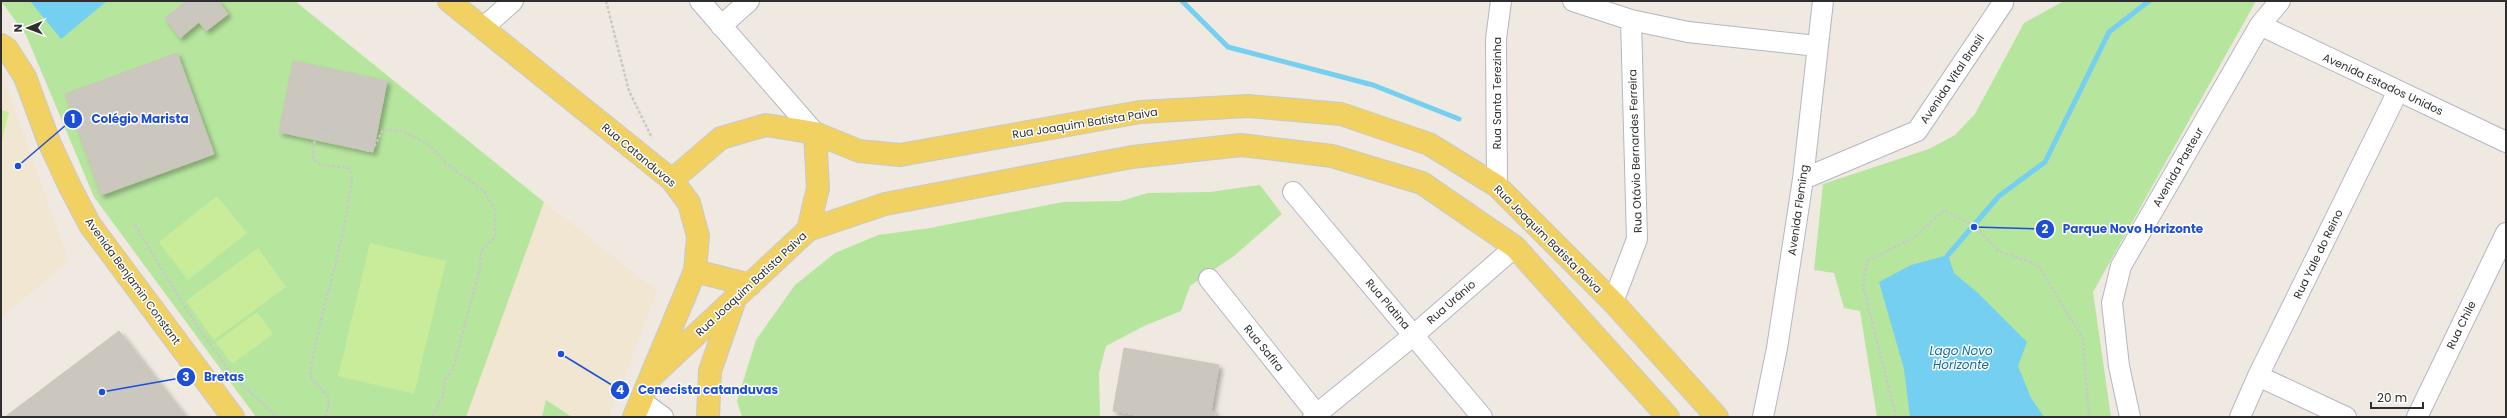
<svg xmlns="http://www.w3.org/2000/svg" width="2507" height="418" font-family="Poppins,sans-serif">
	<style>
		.education { fill: #f0e6d1 }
		.green { fill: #b6e59e }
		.pitch { fill: #c9ec9a }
		.water { fill: #75cff0 }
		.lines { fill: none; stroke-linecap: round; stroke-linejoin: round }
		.stream { stroke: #75cff0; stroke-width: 5 }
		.building { fill: #cbc7bf; stroke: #cbc5ba; filter: url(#shadow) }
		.minor-casing { stroke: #b4b7c1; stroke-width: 22 }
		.major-casing { stroke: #c9c9c9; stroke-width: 24 }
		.path { stroke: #c9c9c9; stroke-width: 2.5; stroke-dasharray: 3 2; stroke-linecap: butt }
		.minor { stroke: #fff; stroke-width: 20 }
		.major { stroke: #f2d163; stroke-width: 22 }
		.labels { text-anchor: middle; stroke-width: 3; stroke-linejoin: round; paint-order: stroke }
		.street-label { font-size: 11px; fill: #2e2e2e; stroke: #fff }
		.water-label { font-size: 12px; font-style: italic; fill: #0d6fa3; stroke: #fff }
		.leader { fill: none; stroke: #1d4ed8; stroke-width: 1.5 }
		.callout-dot { fill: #1d4ed8; stroke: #fff; stroke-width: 1.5 }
		.mark-label { font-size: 12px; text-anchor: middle; font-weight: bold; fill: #fff }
		.callout-label { font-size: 12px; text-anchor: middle; font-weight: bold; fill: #1d4ed8; stroke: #fff; stroke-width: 3; stroke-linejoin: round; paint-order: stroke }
	</style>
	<defs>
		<filter id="shadow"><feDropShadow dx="3.5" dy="3.5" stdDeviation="2" flood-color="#0004"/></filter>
	</defs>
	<rect width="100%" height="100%" fill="#efe9e1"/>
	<path class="education" d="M1,71L69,261L1,318Z
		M544,202L657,291L609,417H466Z"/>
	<path class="green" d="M1,1H295L544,202L466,417H256L94,197L26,35Z
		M2064,1H2256L2093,292L2111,417H1877L1860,311L1844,308L1834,273L1814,270L1823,184L1929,149L1955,135L1975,114L2024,23Z
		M1260,185L1282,214L1234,256L1190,286L1181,311L1144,326L1106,346L1099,373L1100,417H742L737,401L756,340L795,285L835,253L878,235L930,228L1063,202L1121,201L1148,193L1210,192Z
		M546,400L572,417H542Z"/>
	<path class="pitch" d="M1,110L9,112L1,144Z
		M217,196L247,233L188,280L159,242Z
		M370,243L446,261L414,394L338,376Z
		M258,248L286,287L214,340L186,301Z
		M257,312L273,334L232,364L216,342Z"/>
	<path class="water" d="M30,1H107L61,39Z
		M1948,255L1954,273L1978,293L2027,342L2018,366L2031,398L2044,417H1910L1904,369L1879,282L1911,265Z"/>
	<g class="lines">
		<path class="stream" d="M1182,1L1228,47L1373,85L1459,119
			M1948,255L1999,196L2045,162L2109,32L2149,1"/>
	</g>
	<path class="building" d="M187,1H218L228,14L206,31L199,22L180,38L165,18Z
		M177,53L214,154L101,195L65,94Z
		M293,61L387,81L373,152L279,132Z
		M119,331L186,417H5Z
		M1124,348L1219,365L1211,411L1215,412V417H1148L1113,411Z"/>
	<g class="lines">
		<g class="minor-casing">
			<path id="minor" d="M700,1L815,133
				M1573,1L1631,20L1688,32L1817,46
				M2260,25L2506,142
				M721,26L749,1
				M483,28L513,1
				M1803,179L1917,131L2003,3
				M1497,186L1496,39L1501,1
				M1293,192L1482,417
				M1209,279L1319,417
				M1613,302L1637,239L1631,20
				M2258,376L2346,417
				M641,401L663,417
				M1313,417L1414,335L1515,247
				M1763,417L1777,348L1803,179L1823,1
				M2130,417L2119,366L2112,303L2121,266L2260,25L2280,1
				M2240,417L2258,376L2398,91
				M2417,417L2506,233"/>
		</g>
		<g class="major-casing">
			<path id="major" d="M449,1L672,180L689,203L698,236L695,271L634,417
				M1,45L7,49L25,77L49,142L70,187L90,225L233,417
				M672,180L721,138L766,125L815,133L859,151L900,155L1140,112L1248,106L1341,114L1429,144L1497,186L1613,302L1717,417
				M808,230L818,188L815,133
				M695,271L750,285
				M652,376L808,230L885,204L1132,157L1241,145L1332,156L1422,183L1515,247L1668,417
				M708,417L710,371L734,302"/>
		</g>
		<path class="path" d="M606,1L629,91L652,138
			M135,225L191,317L232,375L277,417
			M325,417C336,393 321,393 310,375C320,308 346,243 352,175L349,168L321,165L313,159V145L317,137L324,134L368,151L375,145L383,130L402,131L428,144L447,164L484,191L495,210V237L481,251L480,268L454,365L445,381L443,395L432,417
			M1896,417L1863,286L1867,261L1915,237L1944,210L1976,227L1997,250L2038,265L2083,339L2089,417"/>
		<use href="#minor" class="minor"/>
		<use href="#major" class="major"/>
	</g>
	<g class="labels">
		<g class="street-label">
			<text transform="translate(1952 79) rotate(-56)" y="4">Avenida Vital Brasil</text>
			<text transform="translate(2383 84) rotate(25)" y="4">Avenida Estados Unidos</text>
			<text transform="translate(1497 93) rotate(-90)" y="4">Rua Santa Terezinha</text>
			<text transform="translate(1085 123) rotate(-9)" y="4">Rua Joaquim Batista Paiva</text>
			<text transform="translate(1635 151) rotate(-92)" y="4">Rua Otávio Bernardes Ferreira</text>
			<text transform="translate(639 155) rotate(40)" y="4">Rua Catanduvas</text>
			<text transform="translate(2178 167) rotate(-60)" y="4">Avenida Pasteur</text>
			<text transform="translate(1798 210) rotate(-82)" y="4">Avenida Fleming</text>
			<text transform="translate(1548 239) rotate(45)" y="4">Rua Joaquim Batista Paiva</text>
			<text transform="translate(2318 254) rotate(-64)" y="4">Rua Yale do Reino</text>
			<text transform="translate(133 281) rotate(54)" y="4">Avenida Benjamin Constant</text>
			<text transform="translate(751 284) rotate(-43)" y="4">Rua Joaquim Batista Paiva</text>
			<text transform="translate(1451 302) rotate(-41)" y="4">Rua Urânio</text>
			<text transform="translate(1388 304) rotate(50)" y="4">Rua Platina</text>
			<text transform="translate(2461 325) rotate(-64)" y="4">Rua Chile</text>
			<text transform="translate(1264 348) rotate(51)" y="4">Rua Safira</text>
		</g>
		<g class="water-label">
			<text x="1961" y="355">Lago Novo<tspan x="1961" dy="14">Horizonte</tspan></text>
		</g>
	</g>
	<path class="leader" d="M18 166L73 119M1974 227L2045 229M102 392L186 377M561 354L620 390"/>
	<g class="callout-dot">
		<circle cx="18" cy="166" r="4"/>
		<circle cx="1974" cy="227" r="4"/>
		<circle cx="102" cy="392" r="4"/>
		<circle cx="561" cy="354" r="4"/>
		<circle cx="73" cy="119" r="10"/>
		<circle cx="2045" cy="229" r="10"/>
		<circle cx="186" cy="377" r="10"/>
		<circle cx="620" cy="390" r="10"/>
	</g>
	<g class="mark-label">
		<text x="73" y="123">1</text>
		<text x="2045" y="233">2</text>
		<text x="186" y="381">3</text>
		<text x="620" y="394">4</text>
	</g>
	<g class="callout-label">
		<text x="140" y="123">Colégio Marista</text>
		<text x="2133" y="233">Parque Novo Horizonte</text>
		<text x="224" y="381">Bretas</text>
		<text x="708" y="394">Cenecista catanduvas</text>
	</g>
	<rect width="2507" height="418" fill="none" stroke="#2e2e2e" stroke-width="4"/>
	<g transform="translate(28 28) rotate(269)" stroke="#ffffff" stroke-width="3" paint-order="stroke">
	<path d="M0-3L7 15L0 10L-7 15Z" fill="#2e2e2e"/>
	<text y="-6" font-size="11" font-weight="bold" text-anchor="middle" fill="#2e2e2e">N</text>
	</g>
	<path d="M2371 402v6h52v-6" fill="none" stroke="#2e2e2e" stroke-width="2"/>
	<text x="2377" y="402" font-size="12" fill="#2e2e2e" stroke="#ffffff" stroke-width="3" paint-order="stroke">20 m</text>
</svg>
